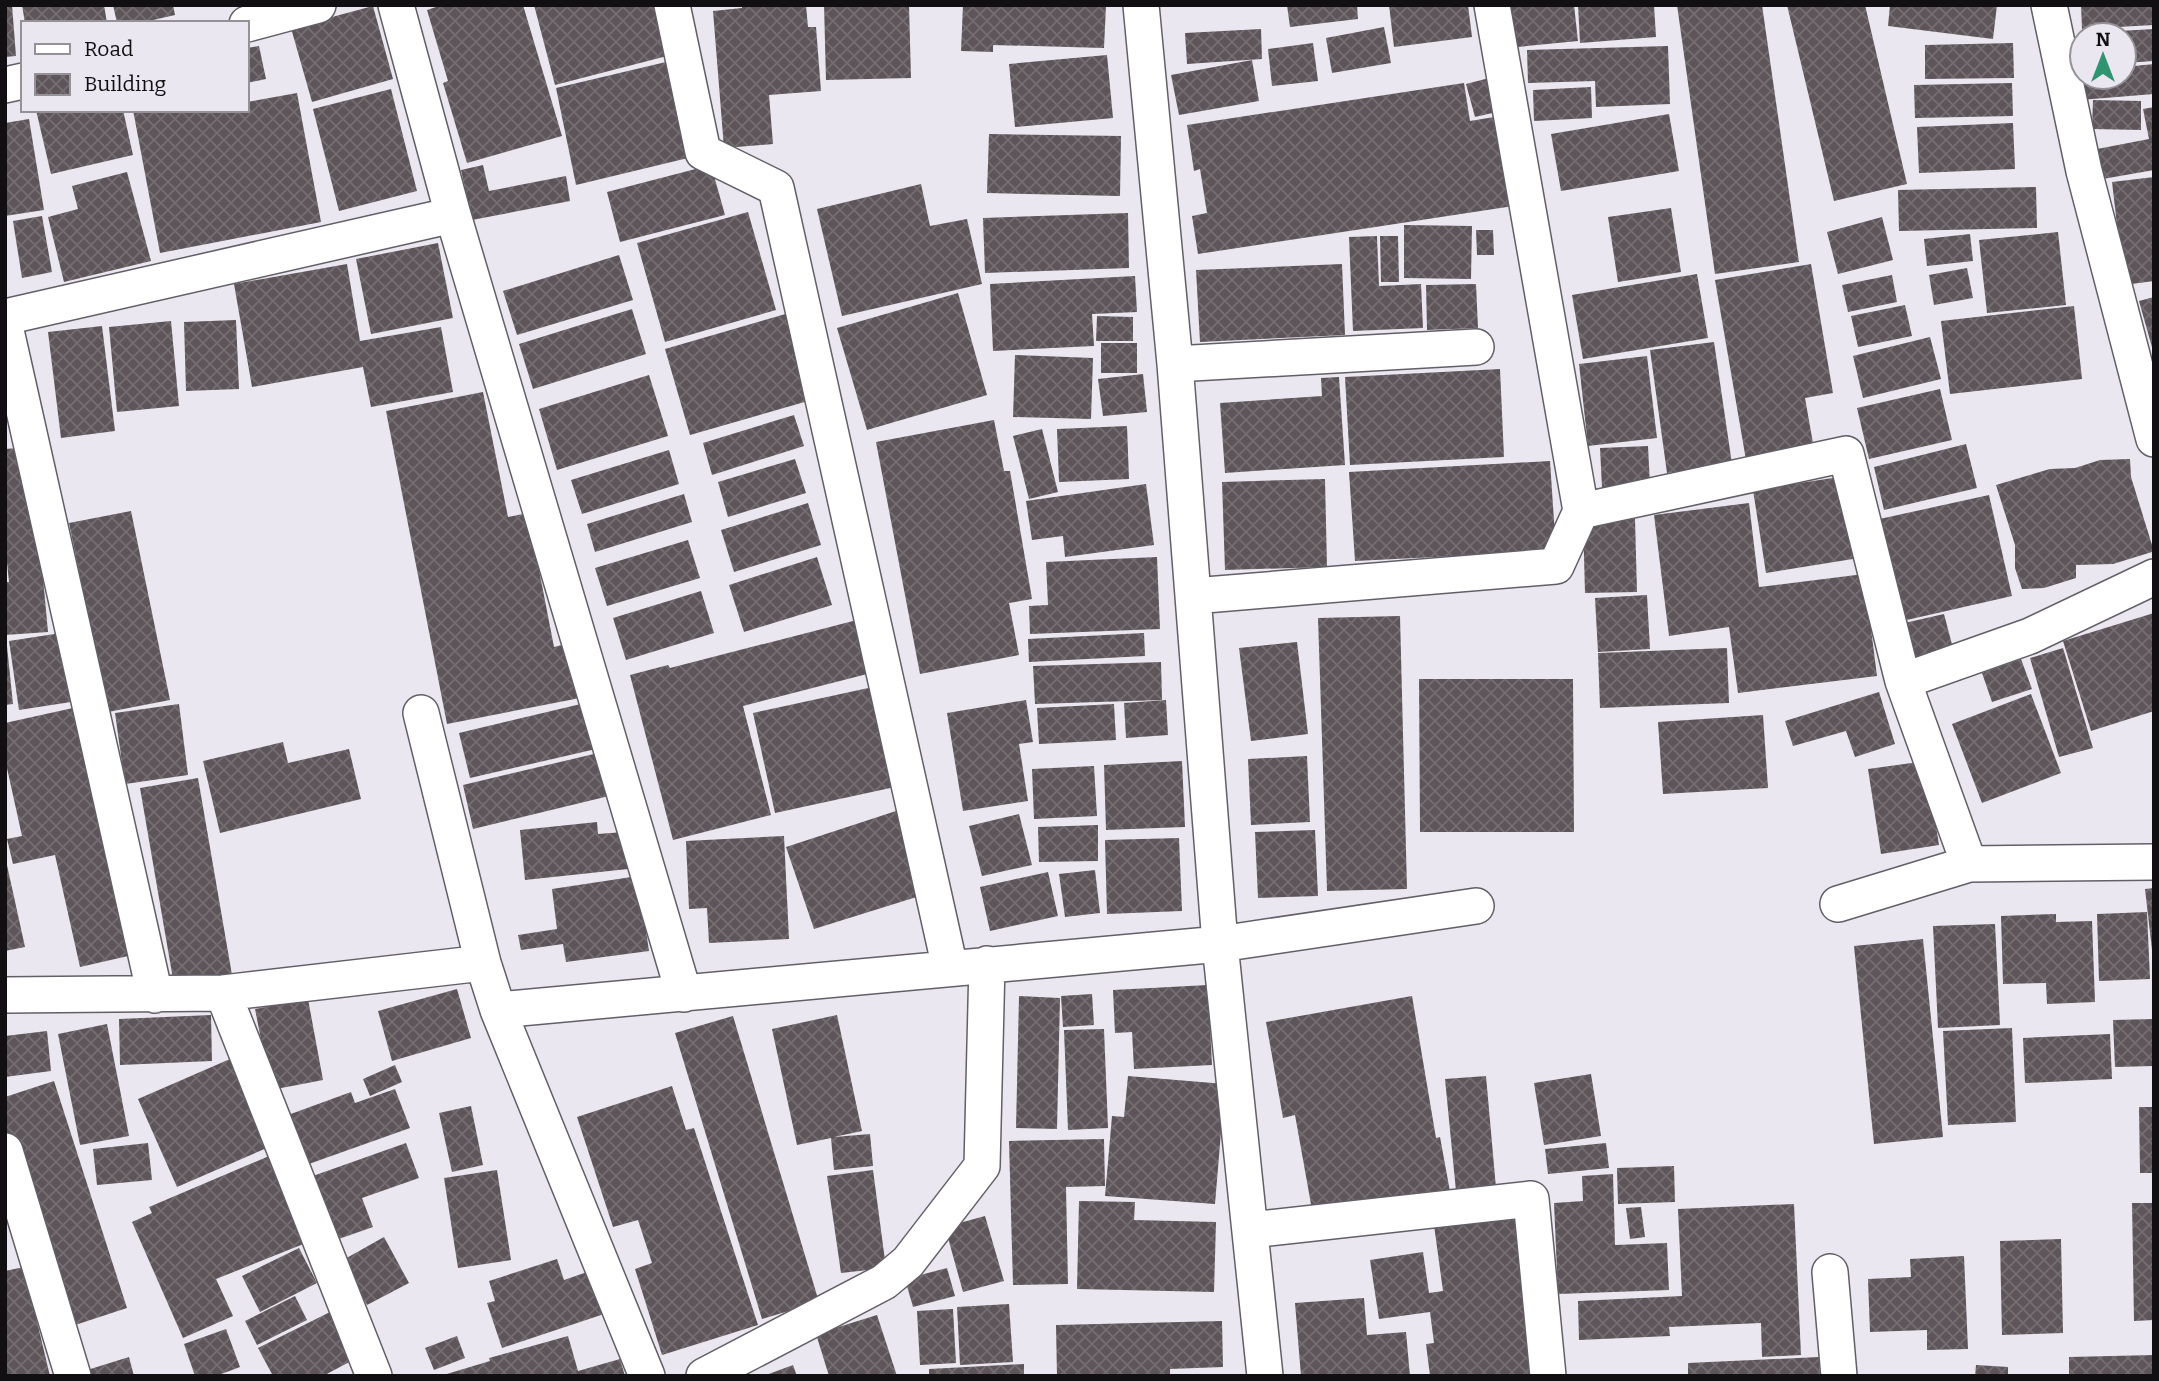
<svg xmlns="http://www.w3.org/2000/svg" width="2159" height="1381" font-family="Bitter,serif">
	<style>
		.building { fill: url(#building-cross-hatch) }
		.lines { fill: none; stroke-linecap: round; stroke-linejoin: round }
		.minor-casing { stroke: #625f67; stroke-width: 38 }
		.minor { stroke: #fff; stroke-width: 35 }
	</style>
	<defs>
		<pattern id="building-cross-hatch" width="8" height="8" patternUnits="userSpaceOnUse" patternTransform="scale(1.75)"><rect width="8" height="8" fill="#5d5559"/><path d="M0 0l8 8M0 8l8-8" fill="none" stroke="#746e71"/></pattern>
	</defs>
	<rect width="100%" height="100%" fill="#ebe7f0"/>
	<path class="building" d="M5,5H12L16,56L5,57Z
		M22,5H104L107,23H25Z
		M113,5H173L175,15L140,23H117Z
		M442,5H523L562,136L467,163L443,83L448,81L427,10Z
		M534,5H654L667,56L555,85Z
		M742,5H806L808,27H816L821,91L769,95L773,144L724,148L713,11L742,8Z
		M824,5H909L911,78L826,80Z
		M963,5H1106L1104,48L993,45V52L961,51Z
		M1287,5H1357L1358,19L1290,27Z
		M1389,5H1468L1472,37L1394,47Z
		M1503,5H1574L1578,41L1507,48Z
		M1578,5H1654L1656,37L1580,43Z
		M1677,5H1762L1799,262L1715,274Z
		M1787,5H1865L1907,184L1834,201Z
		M1890,5H1997L1993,39L1888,26Z
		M2081,5H2154V25L2082,29Z
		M373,6L393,79L312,102L291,28Z
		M1384,27L1391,63L1332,73L1326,38Z
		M1261,29L1262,59L1187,64L1185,33Z
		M2154,29V61L2124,63V35H2101V32Z
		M2082,41V77H2124V67L2154,64V94L2080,100L2075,42Z
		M1313,43L1318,81L1272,86L1268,49Z
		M2013,43L2014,78L1925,79V45Z
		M259,46L266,79L247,83V48Z
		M1668,46L1670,104L1596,107L1595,81L1528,83L1527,50Z
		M1107,55L1113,118L1015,127L1009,64Z
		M1252,60L1259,101L1179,115L1171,75Z
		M666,62L688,158L576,185L556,88Z
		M1493,77L1501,111L1475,117L1466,84Z
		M1464,83L1470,121L1506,115L1520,205L1198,254L1192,216L1207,213L1200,169L1194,171L1187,125Z
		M2012,83L2013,116L1915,118L1914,85Z
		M1591,87L1592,118L1534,121L1533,90Z
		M391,89L417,191L339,211L313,109Z
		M297,93L321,222L160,253L133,110H247V102Z
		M2093,100L2141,101V130L2092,129Z
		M2154,107V170L2097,180L2092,150L2149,139L2143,109Z
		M36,110H123L133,155L51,174Z
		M1669,114L1679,171L1561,191L1551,134Z
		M29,119L44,210L5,216V123Z
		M2013,123L2015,169L1919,173L1917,127Z
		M989,134L1121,136L1120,196L987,193Z
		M483,165L489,191L566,176L570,201L472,220L461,170Z
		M711,165L725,215L620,242L607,192Z
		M127,172L151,261L64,282L48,217L78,209L72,186Z
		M2154,177V281L2124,285L2112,182Z
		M921,184L930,226L967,219L982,284L842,316L817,209Z
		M2036,187L2037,228L1899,231L1898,190Z
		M1671,208L1681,272L1618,282L1608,217Z
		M748,212L776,310L665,342L637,243Z
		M1128,213L1129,268L985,273L983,218Z
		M42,216L52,272L22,278L13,221Z
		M1882,217L1893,260L1838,274L1827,232Z
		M1404,225L1472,226L1471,279L1404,278Z
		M1476,230H1493L1494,255H1477Z
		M2058,232L2066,305L1987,313L1979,240Z
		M1970,234L1973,261L1927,266L1924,239Z
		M1377,236L1379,286L1421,284L1423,328L1353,331L1349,237Z
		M1380,236H1398L1399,282H1381Z
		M438,243L453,318L371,334L356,259Z
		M619,255L633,300L517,335L503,291Z
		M347,264L360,341L441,327L453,392L371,407L363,367L252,387L234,284Z
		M1342,264L1345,335L1200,342L1196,270Z
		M1811,264L1833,393L1805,398L1814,449L1746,460L1715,280Z
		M1967,268L1973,298L1934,305L1929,275Z
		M1697,274L1708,338L1583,359L1572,295Z
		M1892,275L1897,302L1848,312L1842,285Z
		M1135,276L1137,312L1092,314L1094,346L993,351L990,284Z
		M1476,284L1478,328L1427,330L1426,285Z
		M958,293L987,395L867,430L837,328Z
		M2154,297V351H2153L2139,301Z
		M1905,305L1912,336L1858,347L1851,316Z
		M2074,306L2082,379L1950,394L1941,321Z
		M632,309L646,354L533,389L519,344Z
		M789,313L815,399L690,435L665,349Z
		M1097,316L1133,317V341H1096Z
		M236,320L239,389L186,391L184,322Z
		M171,321L179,406L117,412L109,327Z
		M102,326L115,431L61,438L48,332Z
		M1930,337L1941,379L1863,398L1853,356Z
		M1714,342L1732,464L1667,473L1650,350Z
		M1101,343H1137V373H1101Z
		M1015,355L1093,358L1091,419L1013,417Z
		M1647,356L1657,438L1588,446L1579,364Z
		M1500,369L1504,457L1350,465L1345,377Z
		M1143,374L1147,412L1103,416L1098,379Z
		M649,375L668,436L557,470L539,409Z
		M1339,377L1345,465L1225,473L1220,403L1322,396L1321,378Z
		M1940,389L1952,440L1869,459L1857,408Z
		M483,392L508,517L528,513L554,647L569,643L580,698L447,724L386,411Z
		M794,415L804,446L712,475L703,443Z
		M994,420L1004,471H1010L1032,599L1009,603L1019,655L920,674L876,442Z
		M1127,426L1129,479L1059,482L1057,429Z
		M1042,429L1058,492L1029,499L1013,436Z
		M1966,444L1977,488L1884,510L1874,467Z
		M1648,446L1650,485L1602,488L1600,448Z
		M31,447L48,632L5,635V582H9L5,543V449Z
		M669,450L679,484L582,514L571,480Z
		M795,459L806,493L728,517L718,482Z
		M2130,459L2131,477L2152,545V552L2113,564L2076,565V578L2044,588L2022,589L2015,568V545L1996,485L2050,469L2075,468L2100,460Z
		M1550,461L1556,551L1355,561L1349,472Z
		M1846,476L1859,558L1766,573L1753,490Z
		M1325,479L1327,567L1225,570L1222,482Z
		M1146,484L1154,545L1065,557L1063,536L1032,540L1026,501Z
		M684,494L692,522L595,552L587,524Z
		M1989,495L2012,596L1898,622L1875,520Z
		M808,503L821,545L734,572L721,530Z
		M1749,503L1759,587L1864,574L1877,676L1738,693L1729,627L1669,636L1654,515Z
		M131,511L170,700L108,712L69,523Z
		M1635,519L1637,592L1585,593L1583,520Z
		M688,540L700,578L607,606L595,568Z
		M817,557L832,605L744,632L729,585Z
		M1157,557L1160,629L1030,634L1029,606L1048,605L1046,562Z
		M701,591L714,633L626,660L613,618Z
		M1647,595L1650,649L1598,652L1595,598Z
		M2154,613V711L2091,731L2063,641Z
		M1944,614L1954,652L1910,663L1900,624Z
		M1400,616L1407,889L1327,891L1318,618Z
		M857,620L871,673L743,706L771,815L673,840L630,675L668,665L670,668Z
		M61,633L71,702L19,710L9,641Z
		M1144,633L1145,656L1029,662L1028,639Z
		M1297,642L1308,734L1251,741L1239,648Z
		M7,646L13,704L5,705V647Z
		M1727,648L1729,703L1600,708L1598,653Z
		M2063,648L2093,748L2059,757L2030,658Z
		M2021,659L2032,689L1992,702L1982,673Z
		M1161,662L1162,700L1035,704L1033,666Z
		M1419,679H1573L1574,832H1420Z
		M873,687L895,787L775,813L753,713Z
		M1879,692L1895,744L1855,757L1846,731L1793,746L1785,721Z
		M2031,694L2061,773L1982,803L1952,724Z
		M1026,700L1033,742L1019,744L1028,801L963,811L947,713Z
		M1166,700L1168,735L1126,738L1124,703Z
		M585,703L596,749L470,778L459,733Z
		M179,704L188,775L125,784L115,713Z
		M1114,704L1116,740L1039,744L1037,708Z
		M82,706L137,954L80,967L55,855L13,864L7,839L22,836L5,759V723Z
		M1763,715L1768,788L1663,794L1658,722Z
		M283,742L288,763L349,749L361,799L220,833L203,761Z
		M598,753L609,796L473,829L463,785Z
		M1307,756L1310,822L1251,825L1248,759Z
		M1182,761L1185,827L1106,830L1104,765Z
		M1926,761L1939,845L1881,854L1868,769Z
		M1094,766L1097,816L1034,819L1032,769Z
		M198,778L232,975L174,985L140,788Z
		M896,811L923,895L814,929L786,847Z
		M1019,814L1032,865L982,876L969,826Z
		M597,822L598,834L624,832L628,869L525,880L520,830Z
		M1098,825V861L1039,862L1038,827Z
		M1315,830L1318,896L1258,898L1255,832Z
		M784,836L789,939L709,943L707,908L689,909L686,841Z
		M1179,838L1182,911L1107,914L1105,840Z
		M5,856L25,947L5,951Z
		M1095,870L1100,913L1065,917L1059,874Z
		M1048,872L1058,916L990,931L980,887Z
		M638,876L649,951L566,962L563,944L521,950L518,935L557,929L552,889Z
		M2154,888V950H2152L2145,889Z
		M2147,912L2150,979L2099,981L2097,914Z
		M2056,914V922L2092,921L2095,1002L2047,1004L2046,983L2003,984L2001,916Z
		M1995,924L2000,1025L1938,1028L1933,926Z
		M1923,939L1943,1137L1874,1144L1854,946Z
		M1208,985L1212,1065L1134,1069L1132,1032L1115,1033L1113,990Z
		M457,989L471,1038L392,1061L378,1011Z
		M1092,994L1094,1025L1063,1027L1061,996Z
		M1019,996L1060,998L1057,1129L1016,1128Z
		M1412,996L1436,1138L1440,1137L1451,1197L1314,1221L1295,1115L1283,1118L1266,1022Z
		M308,999L323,1080L271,1090L255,1009Z
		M211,1015L212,1061L120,1065L119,1019Z
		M837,1015L862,1131L834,1137L870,1134L873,1166L834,1170L831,1138L797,1145L772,1029Z
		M733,1016L819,1302L762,1319L675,1033Z
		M2154,1019V1066L2115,1067L2113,1020Z
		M107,1024L129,1136L80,1145L58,1034Z
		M2012,1028L2016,1122L1948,1125L1943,1031Z
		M1104,1029L1108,1128L1068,1130L1064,1030Z
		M47,1031L51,1071L5,1077V1036Z
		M2110,1034L2112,1079L2025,1083L2023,1038Z
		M230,1059L269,1147L177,1187L138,1099Z
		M395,1065L402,1082L370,1096L363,1079Z
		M1591,1074L1601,1136L1544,1145L1534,1083Z
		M1128,1076L1225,1084L1215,1204L1105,1196L1112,1116L1124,1117Z
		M1486,1076L1496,1188L1456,1191L1445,1079Z
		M54,1081L127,1308L69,1327L5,1131V1097Z
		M672,1086L686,1130L694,1128L758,1325L662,1355L635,1269L652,1263L638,1220L613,1227L577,1117Z
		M395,1089L410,1128L306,1165L288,1115L351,1092L355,1103Z
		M471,1106L483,1165L452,1172L439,1113Z
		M2139,1107H2154V1173H2140Z
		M1104,1139L1105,1186L1066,1187L1068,1284L1013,1285L1009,1141Z
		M148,1143L152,1180L97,1185L93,1149Z
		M406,1143L419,1178L362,1198L373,1227L333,1241L310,1177Z
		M1606,1143L1609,1168L1548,1174L1545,1149Z
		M269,1156L306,1243L216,1279L233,1316L183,1338L132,1222L152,1213L149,1207Z
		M1674,1166L1675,1202L1618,1204L1617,1168Z
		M497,1170L511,1260L458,1268L444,1178Z
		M873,1170L886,1268L841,1273L827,1176Z
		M1613,1174L1615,1245L1667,1243L1669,1290L1558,1294L1554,1203L1583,1201L1582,1176Z
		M1079,1201L1135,1202L1134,1220L1216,1222L1214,1292L1077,1289Z
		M2132,1203H2154V1320L2134,1321Z
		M1794,1204L1801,1355L1762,1357L1761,1323L1669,1327L1670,1336L1579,1340L1578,1301L1682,1296L1678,1209Z
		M1641,1207L1645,1237L1630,1239L1626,1208Z
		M1514,1214L1537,1375L1430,1376L1426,1344L1434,1343L1430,1312L1379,1319L1370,1260L1423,1252L1429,1293L1443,1291L1434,1225Z
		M985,1216L1004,1281L963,1292L945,1227Z
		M384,1237L409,1283L367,1305L343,1260Z
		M2061,1239L2063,1333L2002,1335L2000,1241Z
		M299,1248L317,1283L260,1312L242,1276Z
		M1964,1256L1968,1349L1927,1350V1330L1870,1332L1868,1279L1911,1277L1910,1259Z
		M557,1259L564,1280L593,1270L607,1313L502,1348L487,1303L495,1301L489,1281Z
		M24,1267L50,1376H5V1271Z
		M947,1268L955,1296L913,1307L905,1279Z
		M295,1296L307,1320L257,1345L245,1321Z
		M1364,1298L1367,1335L1406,1332L1410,1376H1301L1295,1303Z
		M1009,1304L1013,1362L960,1365L957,1307Z
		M953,1309L956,1363L920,1365L917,1311Z
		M330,1312L355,1359L323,1376H273L258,1348Z
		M877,1315L897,1376H829L816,1334Z
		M1222,1321L1223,1367L1170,1369V1376H1057L1056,1325Z
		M226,1329L240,1367L216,1376H195L184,1344Z
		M457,1336L465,1358L434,1370L425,1348Z
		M568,1336L578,1371L620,1359L625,1376H440L490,1361L489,1358Z
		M2154,1355V1376H2069V1357Z
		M129,1357L134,1376H85L84,1371Z
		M1819,1357L1820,1376H1688V1363Z
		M1024,1364V1376H929V1369Z
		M793,1365L797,1376H766V1375Z
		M1976,1365L2008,1367V1376H1975Z"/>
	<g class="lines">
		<g class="minor-casing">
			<path id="minor" d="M396,5L453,215L684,994
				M672,5L703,152L776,188L950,968
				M1141,5L1175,364L1220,944L1265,1376
				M1492,5L1581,511L1846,454L1903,681
				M2049,5L2084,171L2154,439
				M247,24L318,5
				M5,85L23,81
				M5,317L453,215
				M5,326L155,995
				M1175,364L1476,347
				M1193,596L1556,566L1581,511
				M421,713L483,963L498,1010L647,1376
				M1969,864L2154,862
				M1838,904L1969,864L1903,681L2030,636L2154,577
				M223,993L374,1376
				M5,995L223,993L483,963
				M498,1010L1220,944L1476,906
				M5,1151L73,1376
				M1250,1230L1531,1199L1548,1376
				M1830,1272L1839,1376
				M704,1376L884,1282L908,1262L982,1166L987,964"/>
		</g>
		<use href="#minor" class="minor"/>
	</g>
	<rect width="2159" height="1381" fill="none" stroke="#110f12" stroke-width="14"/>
	<rect x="21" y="21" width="228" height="91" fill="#ebe7f0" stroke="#949197" stroke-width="2"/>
	<rect x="35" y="44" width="35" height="10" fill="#ffffff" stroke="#949197" stroke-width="2"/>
	<text x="84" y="56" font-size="21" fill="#110f12">Road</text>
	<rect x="35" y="74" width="35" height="21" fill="url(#building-cross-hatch)" stroke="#949197" stroke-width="2"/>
	<text x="84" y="91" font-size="21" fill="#110f12">Building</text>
	<g transform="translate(2103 56)"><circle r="33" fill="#ebe7f0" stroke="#949197" stroke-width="2"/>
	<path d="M0-5L12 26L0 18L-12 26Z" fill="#309470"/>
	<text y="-10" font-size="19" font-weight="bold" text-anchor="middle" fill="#110f12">N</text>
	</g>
</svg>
